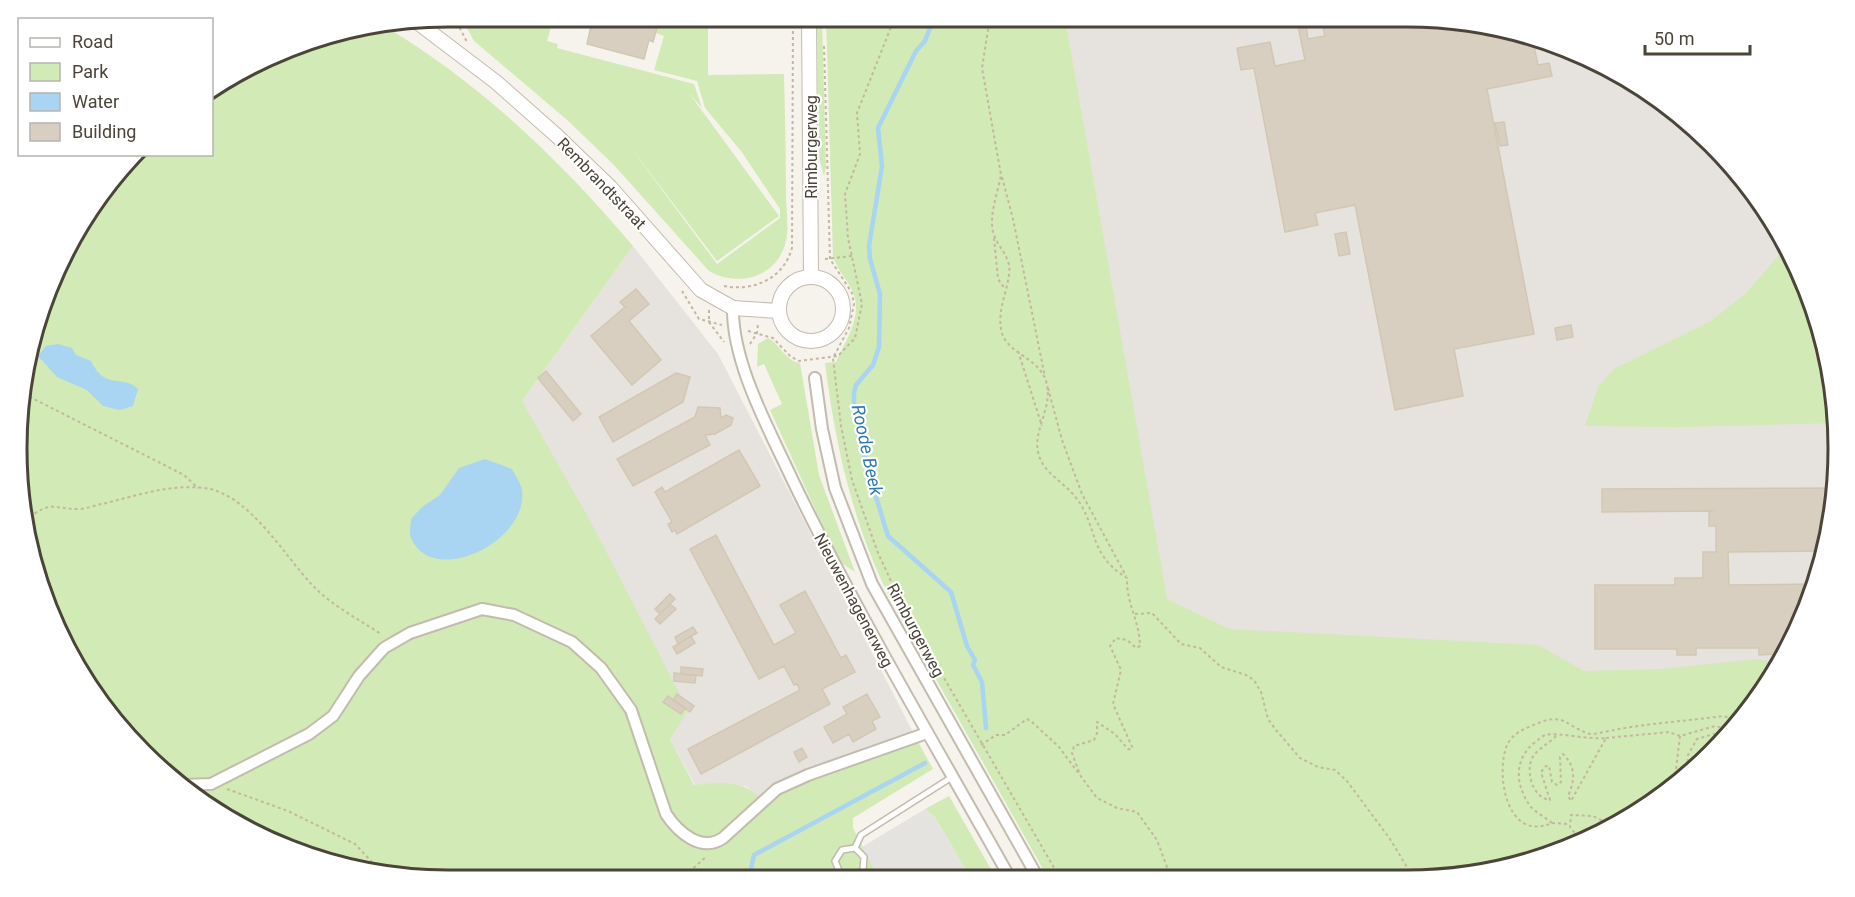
<svg xmlns="http://www.w3.org/2000/svg" width="1855" height="897" font-family="Roboto,sans-serif">
	<style>
		.industrial { fill: #e6e2dd }
		.green { fill: #d2eab5 }
		.parking { fill: #e5e3e0 }
		.water { fill: #a9d4f2 }
		.lines { fill: none; stroke-linecap: round; stroke-linejoin: round }
		.stream { stroke: #a9d4f2; stroke-width: 4.5 }
		.building { fill: #d8cfc1; stroke: #d3c7b4; stroke-width: 1.5 }
		.service-casing { stroke: #c2bbae; stroke-width: 8 }
		.minor-casing { stroke: #c2bbae; stroke-width: 14 }
		.tertiary-casing { stroke: #c2bbae; stroke-width: 16 }
		.path { stroke: #c4b79f; stroke-width: 2; stroke-dasharray: 3 3; stroke-linecap: butt }
		.service { stroke: #fff; stroke-width: 5 }
		.minor { stroke: #fff; stroke-width: 10 }
		.tertiary { stroke: #fff; stroke-width: 14 }
		.labels { text-anchor: middle; stroke-width: 4.5; stroke-linejoin: round; paint-order: stroke }
		.street-label { font-size: 16px; fill: #4b4439; stroke: #fff }
		.water-label { font-size: 18px; font-style: italic; fill: #2e7ab2; stroke: #fff }
		.rim { fill: none; stroke: #4b4439; stroke-width: 3 }
	</style>
	<rect width="100%" height="100%" fill="#f6f3ec"/>
	<path class="industrial" d="M1065,17H1407L1491,25L1572,50L1647,89L1712,143L1766,209L1806,283L1830,365L1838,449L1830,533L1805,614L1770,675L1578,673L1230,629L1166,599Z
		M633,246L718,354L918,742L834,773L783,788L762,800L747,787L734,784L695,785L670,739L522,401Z"/>
	<path class="green" d="M461,17H554L547,41L558,44L557,48L694,84L702,108L689,93L779,216L717,261L625,140L717,264L780,218V209L741,151L705,108L697,81L654,70L664,36L656,33L660,17H708V75L784,74C785,114 786,155 786,195C786,210 789,227 786,241C778,277 738,288 709,271L613,164L566,119L474,41Z
		M817,17H822L826,167L824,176L819,158Z
		M826,17H1065L1167,599L1230,629L1538,645L1584,671L1662,669L1756,659L1777,663L1749,712L1670,791L1572,847L1463,877L1048,878L888,594C852,521 835,443 825,363L836,362C846,339 864,315 852,290C846,278 837,269 833,257Z
		M386,27C481,84 562,162 633,246L522,401L593,526L688,710L670,739L694,785C719,782 745,779 762,800L783,788L834,773L918,742L933,769L853,818V828L876,872L873,879L448,880L364,872L283,847L209,808L143,754L61,640L20,505L25,364L50,283L89,209L140,155L212,154V92L309,40Z
		M1786,247L1806,284L1830,365L1836,423L1682,427L1585,426L1598,387L1614,369L1711,321L1746,293Z
		M768,338C781,345 785,361 800,363L819,475L855,572L843,564L832,546L770,410L782,404L764,364L757,367L758,344Z
		M949,796L996,878L971,879L935,817L925,809Z"/>
	<path class="parking" d="M925,809L935,817L971,879H874L876,872L862,847Z"/>
	<path class="water" d="M58,344L72,348L76,355L91,361C105,391 123,374 138,389L133,406L120,410L103,406L87,390L57,377L38,356L46,346Z
		M485,459L512,469C515,475 521,484 522,490C529,542 432,588 411,538C409,533 411,524 411,519L422,507L440,495L459,468Z"/>
	<g class="lines">
		<path class="stream" d="M934,17L925,41L916,51L878,128L882,166L869,246L870,259L880,294L879,347L873,365L856,385L854,393V408L866,439L864,452L868,471L888,536L951,592L967,646L975,660L973,665L982,682L986,728
			M749,879L754,855L925,763"/>
	</g>
	<path class="building" d="M593,17H592H660L653,42L649,40L644,59L587,44Z
		M1321,17H1407L1491,25L1532,37L1538,65L1549,63L1552,76L1487,89L1534,334L1454,349L1463,396L1395,410L1355,205L1315,213L1318,225L1285,232L1254,68L1241,70L1237,48L1270,42L1275,66L1305,60L1298,26L1306,25L1308,39L1325,36Z
		M1504,122L1508,145L1500,146L1495,123Z
		M1346,232L1350,254L1339,256L1335,234Z
		M636,289L649,304L629,321L661,360L632,385L591,336L625,307L620,302Z
		M1571,325L1573,337L1557,340L1555,328Z
		M546,371L581,414L573,421L538,378Z
		M676,373L690,377L683,402L613,442L599,417Z
		M698,407L720,408L721,418L726,415L733,418L731,425L715,434L705,435L710,445L633,486L617,459L695,417Z
		M739,450L760,486L677,534L675,530L672,532L668,524L672,522L655,492L662,487L665,492Z
		M1835,488L1830,533L1825,551L1728,552L1729,585L1815,584L1805,614L1782,654L1759,655V648H1696V655H1677V649H1595V585H1675V578H1703V552H1716V526H1709V513L1712,511L1602,512V489Z
		M716,535L774,645L796,633L780,605L805,591L841,658L846,655L855,672L822,689L830,704L701,774L688,749L800,690L797,684L794,685L784,666L759,679L690,549Z
		M670,594L675,599L660,614L655,609Z
		M670,604L676,609L660,624L655,619Z
		M693,627L697,633L678,644L675,637Z
		M691,636L695,643L677,654L673,647Z
		M681,667L703,669L702,676L681,674Z
		M674,673L696,675L695,683L674,681Z
		M677,694L694,706L690,712L673,700Z
		M867,694L880,717L872,721L876,729L853,742L849,734L833,743L824,727L847,714L843,707Z
		M668,696L685,708L681,714L663,702Z
		M802,748L807,757L799,762L794,752Z"/>
	<g class="lines">
		<g class="service-casing">
			<path id="service" d="M430,29L438,18
				M855,848L861,835L952,777
				M855,848L864,857L863,870L853,877L840,873L835,861L842,850Z"/>
		</g>
		<g class="minor-casing">
			<path id="minor" d="M733,308C732,363 769,429 792,479C858,616 936,746 1010,878
				M815,378L822,429L835,488L872,584L1038,878
				M181,785L211,784L309,734L333,716L359,676L384,648L410,633L482,609L514,615L572,642L601,668L631,710L666,814C678,832 701,853 723,838L777,789L808,775L927,733"/>
		</g>
		<g class="tertiary-casing">
			<path id="tertiary" d="M809,17L811,277
				M417,22L496,82L557,136L610,187L701,290L733,308L779,311
				M779 309a32 32 0 1 1 64 0a32 32 0 1 1-64 0Z"/>
		</g>
		<path class="path" d="M454,17L467,42
			M990,17L982,68L1001,175C998,192 989,214 993,232C997,247 1012,257 1009,274C1007,294 995,315 1003,336C1012,355 1038,358 1046,381C1054,406 1033,429 1038,452C1042,471 1060,480 1072,493C1100,524 1085,552 1127,578C1126,603 1140,622 1140,646L1136,648L1127,640L1116,638L1110,646L1121,670L1113,704L1133,749
			M824,46L830,259L852,293L854,304L849,328L833,358L841,426L852,480L878,553L904,609L1060,878
			M1002,177L1013,219L1045,377
			M994,238L998,279L1005,289
			M825,259L852,256
			M724,286C754,292 784,278 792,248L793,17
			M682,291L699,319L722,325
			M709,310V322L724,342
			M748,331L773,338L790,356L799,361L838,356L855,338L862,304L848,238L845,194L860,154L857,113L895,17
			M750,344L757,333L758,324
			M1018,351L1042,426
			M1048,388L1062,440L1082,494L1126,576
			M24,394L184,475L198,488
			M25,521C52,499 51,509 79,509C86,509 95,505 102,504C135,496 169,484 204,488C249,493 285,557 314,587C333,606 358,619 381,634
			M1135,614L1152,613L1181,644L1200,648L1221,667L1246,675L1254,680L1261,692L1268,719L1276,730L1300,758L1318,767L1335,770L1347,781L1390,839L1413,877
			M1556,736C1550,742 1540,748 1534,755C1524,769 1532,798 1550,800L1541,772L1546,766H1549L1552,782L1557,785L1561,782L1560,757L1563,754C1576,766 1575,781 1568,796L1571,801L1606,738C1587,740 1560,732 1545,735C1541,737 1538,740 1534,743C1514,760 1515,784 1530,806C1535,812 1545,817 1552,823C1507,843 1495,775 1507,745C1512,734 1525,728 1536,724C1564,712 1565,725 1587,733C1593,736 1606,731 1614,730C1650,723 1687,721 1723,716L1740,721
			M1680,736L1676,769L1681,780
			M1606,738L1669,732L1680,736L1715,726L1731,730
			M981,745L996,735H1005L1027,719L1032,722L1059,747L1097,798L1117,808L1137,812L1157,840L1171,878
			M1700,761L1707,749L1716,745
			M1079,772L1072,753L1074,746L1094,740L1097,733V722L1115,734L1128,749L1133,750
			M1687,774L1688,755L1697,739L1714,734L1726,735
			M227,789L288,811L355,844L383,874
			M1552,823L1569,824
			M1582,842L1570,827L1571,815L1593,816L1611,825
			M680,880L707,856"/>
		<use href="#service" class="service"/>
		<use href="#minor" class="minor"/>
		<use href="#tertiary" class="tertiary"/>
	</g>
	<g class="labels">
		<g class="street-label">
			<text transform="translate(811 147) rotate(-90)" y="6">Rimburgerweg</text>
			<text transform="translate(602 183) rotate(46)" y="6">Rembrandtstraat</text>
			<text transform="translate(854 600) rotate(62)" y="6">Nieuwenhagenerweg</text>
			<text transform="translate(916 630) rotate(62)" y="6">Rimburgerweg</text>
		</g>
		<g class="water-label">
			<text transform="translate(867 450) rotate(78)" y="6">Roode Beek</text>
		</g>
	</g>
	<path d="M0 0H1855V897H0ZM448 27H1407A421 421 0 0 1 1828 448V449A421 421 0 0 1 1407 870H448A421 421 0 0 1 27 449V448A421 421 0 0 1 448 27Z" fill="#fff" fill-rule="evenodd"/>
	<path class="rim" d="M448 27H1407A421 421 0 0 1 1828 448V449A421 421 0 0 1 1407 870H448A421 421 0 0 1 27 449V448A421 421 0 0 1 448 27Z"/>
	<rect x="18" y="18" width="195" height="138" fill="#ffffff" stroke="#b7b4b0" stroke-width="1.5"/>
	<rect x="30" y="38" width="30" height="9" fill="#ffffff" stroke="#b7b4b0" stroke-width="1.5"/>
	<text x="72" y="48" font-size="18" fill="#4b4439">Road</text>
	<rect x="30" y="63" width="30" height="18" fill="#d2eab5" stroke="#b7b4b0" stroke-width="1.5"/>
	<text x="72" y="78" font-size="18" fill="#4b4439">Park</text>
	<rect x="30" y="93" width="30" height="18" fill="#a9d4f2" stroke="#b7b4b0" stroke-width="1.5"/>
	<text x="72" y="108" font-size="18" fill="#4b4439">Water</text>
	<rect x="30" y="123" width="30" height="18" fill="#d8cfc1" stroke="#b7b4b0" stroke-width="1.5"/>
	<text x="72" y="138" font-size="18" fill="#4b4439">Building</text>
	<path d="M1645 45v9h105v-9" fill="none" stroke="#4b4439" stroke-width="3"/>
	<text x="1654" y="45" font-size="18" fill="#4b4439" stroke="#ffffff" stroke-width="4.5" paint-order="stroke">50 m</text>
</svg>
